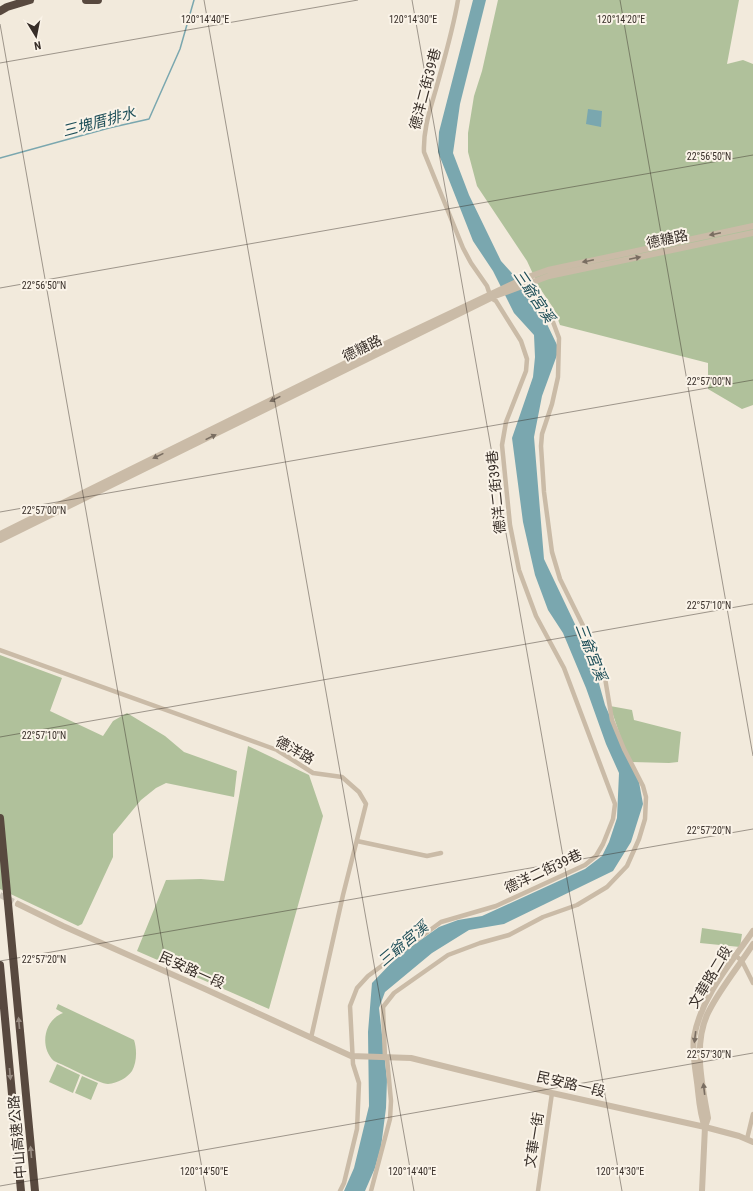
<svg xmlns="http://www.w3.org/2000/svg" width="753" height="1191" font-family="'Roboto Condensed','Noto Sans TC',sans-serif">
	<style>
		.green { fill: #b0c19b }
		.water { fill: #7aa7af }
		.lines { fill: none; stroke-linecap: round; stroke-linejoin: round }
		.stream { stroke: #7aa7af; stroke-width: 1.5 }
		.tertiary-tunnel { stroke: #cdc4b8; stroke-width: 6; stroke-dasharray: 6 3; stroke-linecap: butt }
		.minor { stroke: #cabba7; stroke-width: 4.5 }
		.tertiary { stroke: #cabba7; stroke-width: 6 }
		.motorway { stroke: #58493f; stroke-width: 8 }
		.oneway { fill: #796d61 }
		.oneway2 { fill: #998d83 }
		.ticks { fill: none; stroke: #372e28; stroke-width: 1; stroke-opacity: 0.45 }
		.labels { text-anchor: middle; stroke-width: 4; stroke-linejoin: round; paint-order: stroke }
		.street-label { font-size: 14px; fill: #372e28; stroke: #faf3e8 }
		.water-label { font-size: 15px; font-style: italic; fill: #1d4e58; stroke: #faf3e8 }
		.ticks-label { font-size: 10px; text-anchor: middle; fill: #372e28; stroke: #faf3e8; stroke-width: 4; stroke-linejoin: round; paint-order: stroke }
	</style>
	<rect width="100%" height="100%" fill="#f2eadc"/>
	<path class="green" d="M498,0H739L727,64L743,60L753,64V405L742,409L708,389V363L560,325L554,309L539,287L527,261L477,186L468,152V133L474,96L482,71Z
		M0,655L62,678L50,711L103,736L113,721L127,713L165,736L184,752L237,771L234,797L166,783L156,788L141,800L113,834V857L82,924L78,926L0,889Z
		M610,706L632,710L634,720L681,732L678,762L669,763L632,762L624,747Z
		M248,746L309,775L323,816L269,1009L137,951L166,880L201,879L224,881Z
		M702,928L742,934L740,947L700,943Z
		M58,1004L134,1040C137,1049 137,1062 132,1071C127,1078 118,1083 108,1084C100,1084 64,1065 54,1061C39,1047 44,1020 63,1013L56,1009Z
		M57,1064L80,1075L73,1093L49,1082Z
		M82,1076L98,1083L91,1100L75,1093Z"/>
	<path class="water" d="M473,0H486L460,104L453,153L469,195L501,261L527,290L546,322L558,347L557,355L542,396L534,437L544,559L593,662L605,705L639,782L643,804L631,842L613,871L504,924L469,930L432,953L385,992L379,1008L387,1079L386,1108L381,1147L375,1168L365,1191H344L354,1168L369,1106L368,1032L372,983L398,956L439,927L458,920L482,916L585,869L602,856L609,842L617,818L619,773L606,744L586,688L563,633L548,610L535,575L523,522L512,438L533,377L535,357L534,335L514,313L493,271L473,241L438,152L439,132Z
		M588,109L602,111L601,127L586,124Z"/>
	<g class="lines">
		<path class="stream" d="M0,158L109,128L149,119L180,49L194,0"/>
		<path class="tertiary-tunnel" d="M0,895L18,904"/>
		<path class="minor" d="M0,650L277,750L313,773L342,777L359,792L366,804L343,895L311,1038
			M357,841L427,856L441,853
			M736,956L742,961L753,983
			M385,1058L383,1007L394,993L448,955L480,943L509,935L543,917L577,905L607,887L627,866L639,839L645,819L646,797L643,786L624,749L612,720L605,678L599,658L560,579L552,552L544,492L541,446L542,434L552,404L558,377L559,338L553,322L534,289L532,280
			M747,1139L753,1114
			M340,1191L344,1183L357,1129L359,1083L353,1064L350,1006L357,988L368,976L441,922L496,906L585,865L596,856L603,844L613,819L615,804L564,668L536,616L519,570L510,525L502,445L506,422L526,371L527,359L521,341L496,301L491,298L487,286L471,263L463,248L424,152C423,130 430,110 436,89C444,60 453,30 458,0
			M371,1191L390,1119L391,1101L387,1058
			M538,1191L552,1093"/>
		<path class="tertiary" d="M0,534L360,356L525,278L548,270L753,226
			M0,540L495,296L549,276L753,233
			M18,904L63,926L205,989L351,1056L411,1058L552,1093L705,1127L739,1136L753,1142
			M705,1127C699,1112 699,1097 697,1082C695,1067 692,1052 694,1037C701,997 731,963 753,931
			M702,1191L705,1127L708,1118C702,1084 692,1041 710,1009C722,986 739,966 753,944"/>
		<path class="motorway" d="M86,0H98
			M0,11L7,7L30,0
			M0,818L35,1191
			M0,965L21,1191"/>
	</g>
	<defs><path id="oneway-solid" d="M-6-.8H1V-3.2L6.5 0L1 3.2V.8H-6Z"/></defs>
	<g class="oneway">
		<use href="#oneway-solid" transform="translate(715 234) rotate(168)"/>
		<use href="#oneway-solid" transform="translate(635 258) rotate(-12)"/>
		<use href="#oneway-solid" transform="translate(588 261) rotate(168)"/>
		<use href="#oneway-solid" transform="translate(275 399) rotate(154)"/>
		<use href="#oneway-solid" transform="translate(211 437) rotate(-26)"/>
		<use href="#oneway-solid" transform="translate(158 456) rotate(154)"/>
		<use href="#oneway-solid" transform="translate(695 1037) rotate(97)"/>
		<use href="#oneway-solid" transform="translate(704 1089) rotate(-97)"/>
	</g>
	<g class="oneway2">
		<use href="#oneway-solid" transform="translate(19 1023) rotate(-95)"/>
		<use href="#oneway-solid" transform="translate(10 1074) rotate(85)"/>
		<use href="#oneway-solid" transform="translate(31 1152) rotate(-95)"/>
	</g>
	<path class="ticks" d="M204,0L414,1191M412,0L622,1191M620,0L753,756M0,24L206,1191M0,63L358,0M0,288L753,155M0,512L753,380M0,737L753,604M0,961L753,829M0,1186L753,1053"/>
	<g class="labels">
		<g class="street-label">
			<text transform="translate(425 89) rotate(-75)" y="5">德洋二街39巷</text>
			<text transform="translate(667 239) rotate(-12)" y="5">德糖路</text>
			<text transform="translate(362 348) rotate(-26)" y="5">德糖路</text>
			<text transform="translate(496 492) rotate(-96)" y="5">德洋二街39巷</text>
			<text transform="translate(295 750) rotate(29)" y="5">德洋路</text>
			<text transform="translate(543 871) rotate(-25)" y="5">德洋二街39巷</text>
			<text transform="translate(192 970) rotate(24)" y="5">民安路一段</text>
			<text transform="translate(710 977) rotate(-59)" y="5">文華路二段</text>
			<text transform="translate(571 1084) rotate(13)" y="5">民安路一段</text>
			<text transform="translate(17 1137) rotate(-95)" y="5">中山高速公路</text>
			<text transform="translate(534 1140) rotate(-81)" y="5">文華一街</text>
		</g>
		<g class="water-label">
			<text transform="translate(99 122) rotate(-15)" y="5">三塊厝排水</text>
			<text transform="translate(534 296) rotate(56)" y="5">三爺宮溪</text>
			<text transform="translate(591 652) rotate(69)" y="5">三爺宮溪</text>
			<text transform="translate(403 944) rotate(-40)" y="5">三爺宮溪</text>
		</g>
	</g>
	<g class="ticks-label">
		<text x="621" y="23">120°14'20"E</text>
		<text x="205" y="23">120°14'40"E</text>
		<text x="413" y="23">120°14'30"E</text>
		<text x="709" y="160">22°56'50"N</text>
		<text x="44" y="289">22°56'50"N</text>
		<text x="709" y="385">22°57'00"N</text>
		<text x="44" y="514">22°57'00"N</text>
		<text x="709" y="609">22°57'10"N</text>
		<text x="44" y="739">22°57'10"N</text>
		<text x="709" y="834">22°57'20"N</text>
		<text x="44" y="963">22°57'20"N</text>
		<text x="709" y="1058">22°57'30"N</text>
		<text x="204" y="1175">120°14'50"E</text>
		<text x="412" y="1175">120°14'40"E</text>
		<text x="620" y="1175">120°14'30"E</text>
	</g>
	<g transform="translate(36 36) rotate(170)" stroke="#faf3e8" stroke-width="3" paint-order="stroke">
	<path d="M0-3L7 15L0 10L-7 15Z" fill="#372e28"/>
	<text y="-6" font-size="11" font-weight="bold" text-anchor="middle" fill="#372e28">N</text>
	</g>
</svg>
